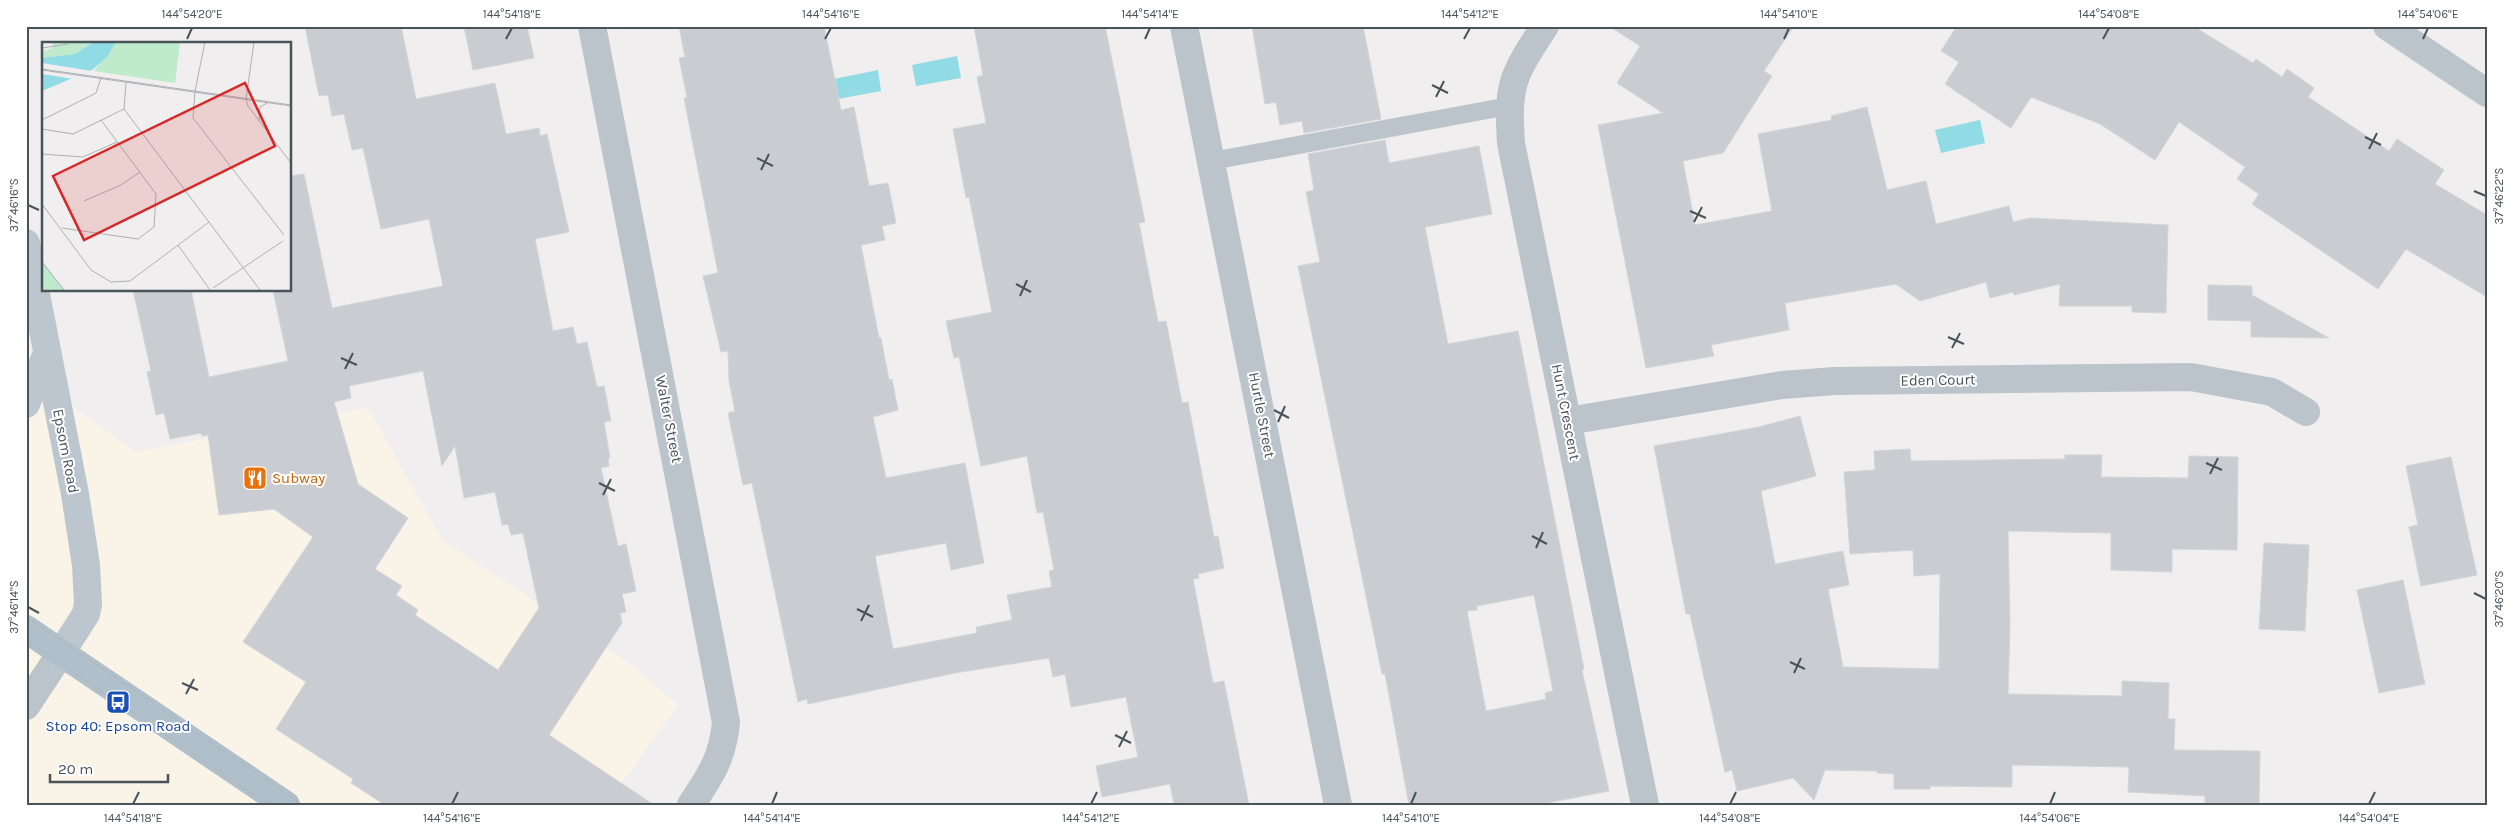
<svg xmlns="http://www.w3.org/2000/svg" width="2513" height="831" font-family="Karla,sans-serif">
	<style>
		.commercial { fill: #faf3e8 }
		.water { fill: #90dbe4 }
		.building { fill: #c9ccd0; stroke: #d2d5d9; fill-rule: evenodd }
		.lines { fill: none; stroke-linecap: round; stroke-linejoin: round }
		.service { stroke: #bac4ca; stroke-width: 18 }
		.minor { stroke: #bac4ca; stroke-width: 28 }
		.tertiary { stroke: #bac4ca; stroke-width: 28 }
		.secondary { stroke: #bbc6ce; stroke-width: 28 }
		.primary { stroke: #b0c0cb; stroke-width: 28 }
		.tram { stroke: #b1b4b8; stroke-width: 1 }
		.ticks { fill: none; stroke: #48535a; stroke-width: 2 }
		.labels { text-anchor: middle; stroke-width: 4; stroke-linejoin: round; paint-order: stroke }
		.street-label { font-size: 15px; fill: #48535a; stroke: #fff }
		.food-label { font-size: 15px; fill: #c56008; stroke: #fff; text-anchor: start }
		.transit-label { font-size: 15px; fill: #164399; stroke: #fff }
		.inset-road { fill: none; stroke: #adb0b3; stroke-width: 1 }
		.view { fill: #d62828; fill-opacity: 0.15; stroke: #d62828; stroke-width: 2.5 }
		.inset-edge { fill: none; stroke: #48535a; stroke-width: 2.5 }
		.neatline { fill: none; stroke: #48535a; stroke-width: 2 }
		.ticks-label { font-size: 12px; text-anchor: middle; fill: #48535a }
	</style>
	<rect width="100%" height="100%" fill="#f0eeee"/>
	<path class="commercial" d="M26,374L136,452L368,408L443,541L629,663L678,705L606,805H26Z"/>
	<path class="water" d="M957,56L961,78L916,86L912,65Z
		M878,70L881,91L838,99L834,79Z
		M1980,120L1985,143L1941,153L1935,130Z"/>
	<path class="building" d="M305,26H401L416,99L495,83L506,134L539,128L540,136L547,134L569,232L535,239L553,331L573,327L577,344L587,342L597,387L604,386L611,421L604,422L610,458H608L609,466L601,468L618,546L626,544L636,591L622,594L626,612L620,613L622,623L549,735L654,805H385L351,783L353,779L276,729L306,682L243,642L313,537L274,509L219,515L208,435L202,436L201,433L170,439L164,413L156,415L147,372L151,371L133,290H191L209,377L288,361L273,290H290V176L304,174L332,308L443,286L429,219L381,229L363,148L352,150L344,114L332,116L328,95L319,96ZM423,371L442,466L455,446L464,498L495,492L502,525L508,524L511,535L523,533L539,608L498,670L415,615L418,610L396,595L402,586L375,569L408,518L358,484L334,402L351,398L349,386Z
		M464,26H527L534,58L473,70Z
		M679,26H824L841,110L854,107L869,186L888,183L896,223L882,226L885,240L861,245L879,338H881L889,380L892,379L898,410L873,417L886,478L965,463L984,563L951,570L946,543L875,556L893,649L977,633L976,627L1012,620L1007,595L1052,587L1049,571L1054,570L1043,512L1037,513L1027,456L981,466L959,357L954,358L946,321L992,312L969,197L966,198L953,129L986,123L977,77L983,75L974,26H1105L1145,222L1139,223L1158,322L1166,321L1182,403L1188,402L1214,537L1218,536L1224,568L1198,574L1199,578L1193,579L1213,683L1224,681L1249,805H1174L1170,784L1102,797L1096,766L1138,757L1126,697L1071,707L1065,674L1053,677L1049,658L955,673L808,704L807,699L798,702L752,483L743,485L734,442L728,413L735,411L729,381L728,351L721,352L703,276L718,273L684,98L687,97L679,58L685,57Z
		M1252,26H1363L1381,119L1304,133L1302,121L1280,125L1276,102L1265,104Z
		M1609,26H1794L1764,71L1772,76L1723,153L1683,161L1695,225L1772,211L1758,134L1832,120L1831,116L1867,107L1887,190L1926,181L1936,224L2009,206L2013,222L2031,218L2168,225L2166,313L2132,312V306H2059L2060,284L2014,295L2013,292L1990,298L1986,282L1920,301L1896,284L1785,303L1789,330L1711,345L1714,356L1646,368L1598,125L1663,113L1617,83L1640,46Z
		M1957,26H2193L2253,63L2256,59L2282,77L2287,69L2314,88L2308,97L2389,151L2397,139L2444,170L2435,184L2487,215V297L2406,249L2378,289L2252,204L2259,194L2237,179L2245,167L2179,122L2155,160L2100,124L2031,97L2011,128L1945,84L1959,62L1941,51Z
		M1385,140L1389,163L1479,146L1492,214L1425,227L1448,344L1518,331L1584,669L1582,670L1609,791L1536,805H1409L1385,674H1382L1298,266L1320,262L1306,192L1314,190L1308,154ZM1534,595L1553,691L1545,693L1546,699L1486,711L1467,611L1477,610V606Z
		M2208,285L2252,286V295L2329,338L2251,337V321L2208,320Z
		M1800,416L1816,476L1761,491L1775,564L1843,551L1849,585L1828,589L1843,667L1939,669L1940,574L1914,576L1913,550L1850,554L1844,472L1875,470L1874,451L1910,449L1911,461L2065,459V455H2102L2101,477L2188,478L2189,456L2238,457L2237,550L2172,549V572L2111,570V533L2008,531L2010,624L2008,694L2122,696V681L2169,683L2168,719H2175L2174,750L2260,751L2259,805H2205V796L2128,792L2129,767L2012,765V787L1930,786V789H1894V774L1877,773V771L1825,770L1814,800L1793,778L1737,791L1732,770L1725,772L1690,614H1686L1654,446L1759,427Z
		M2451,457L2477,575L2421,586L2409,527L2418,525L2406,466Z
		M2264,543L2309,545L2305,631L2259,629Z
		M2403,580L2425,684L2379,693L2357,590Z"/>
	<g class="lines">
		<path class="service" d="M1212,161L1509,106"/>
		<path class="minor" d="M592,26L726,722C723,758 710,776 691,805
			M1184,26L1338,805
			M1545,26C1513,75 1507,83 1511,143L1645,805
			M2387,26L2487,93
			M1568,421L1782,385L1835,381L2191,377L2272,392L2306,412"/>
		<path class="tertiary" d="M26,706L61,653"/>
		<path class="secondary" d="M26,243L75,494L86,565L88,604L86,614L61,653
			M26,404L47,353"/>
		<path class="primary" d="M26,629L286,805"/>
		<path class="tram" d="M26,617L303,805
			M26,640L269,805"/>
	</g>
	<path class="ticks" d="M187,39L192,28M506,39L512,28M825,39L831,28M1145,39L1150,28M1464,39L1470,28M1784,39L1789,28M2103,39L2109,28M2423,39L2428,28M1432,85L1448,93M1436,97L1444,81M2365,137L2381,145M2369,149L2377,133M757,158L773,166M761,170L769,154M2474,191L2486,196M28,205L39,210M1690,211L1706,218M1694,222L1702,207M1016,284L1031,292M1020,296L1027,280M1948,337L1964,344M1952,348L1960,333M341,358L357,365M345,369L353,353M1274,410L1289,418M1278,422L1285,406M2206,463L2222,470M2210,474L2218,458M599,483L615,491M603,495L611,479M1532,536L1547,544M1536,548L1543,532M2474,593L2486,599M28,607L39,613M857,609L873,617M861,621L869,605M1790,662L1805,669M1794,673L1801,658M182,683L198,690M186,694L194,679M1115,735L1131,743M1119,747L1127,731M133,804L139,792M452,804L458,792M772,804L777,792M1091,804L1097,792M1411,804L1416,792M1730,804L1736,792M2050,804L2055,792M2369,804L2375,792"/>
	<defs>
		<g id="restaurant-square" transform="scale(1.25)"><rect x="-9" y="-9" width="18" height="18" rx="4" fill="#e8710a" stroke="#fff"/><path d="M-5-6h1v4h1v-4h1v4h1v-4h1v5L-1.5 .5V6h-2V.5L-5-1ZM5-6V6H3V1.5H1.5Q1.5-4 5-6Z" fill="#fff"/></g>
		<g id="bus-square" transform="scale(1.25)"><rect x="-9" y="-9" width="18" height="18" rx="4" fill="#1a4fb4" stroke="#fff"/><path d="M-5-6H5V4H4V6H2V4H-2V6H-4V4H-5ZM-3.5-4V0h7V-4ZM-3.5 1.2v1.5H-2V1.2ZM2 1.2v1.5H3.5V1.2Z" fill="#fff"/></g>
	</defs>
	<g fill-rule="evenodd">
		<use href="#restaurant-square" x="255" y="478"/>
		<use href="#bus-square" x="118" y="702"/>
	</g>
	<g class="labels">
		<g class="street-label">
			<text transform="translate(1938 380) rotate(-1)" y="5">Eden Court</text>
			<text transform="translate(1566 412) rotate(79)" y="5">Hunt Crescent</text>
			<text transform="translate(1262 415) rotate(79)" y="5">Hurtle Street</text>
			<text transform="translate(669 419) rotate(79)" y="5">Walter Street</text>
			<text transform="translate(66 451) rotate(79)" y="5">Epsom Road</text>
		</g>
		<g class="food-label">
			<text x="272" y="483">Subway</text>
		</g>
		<g class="transit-label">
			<text x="118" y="731">Stop 40: Epsom Road</text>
		</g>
	</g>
	<g transform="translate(42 42)">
		<rect width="249" height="249" fill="#f0eeee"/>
		<path d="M10,0H52L33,12L0,16V9L11,6ZM74,0H138L133,41L52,29ZM0,219L22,248H0Z" fill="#bfebcc"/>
		<path d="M52,0H74L65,15L50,28L0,49V16L33,12Z" fill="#90dbe4"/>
		<path d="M0,21L50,29L38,38L0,32Z" fill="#f0eeee"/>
		<path class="inset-road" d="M0,6L26,2M0,27L249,63M0,28L249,64M84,40L82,67L218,248M153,49L151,76L242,193M153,49L163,0M204,57L212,0M204,57L206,64L249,121M0,78L54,51L59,36M217,79L218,65L225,61M0,87L31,92L82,67M0,112L41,115L75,100M42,159L79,143L98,130M0,162L49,228L69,240L88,239L167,180M20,186L96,197L112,185L114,152L59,78M136,203L168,248M0,220L22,248M171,246L241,199"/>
		<path class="view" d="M203,41L233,104L42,198L11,134Z"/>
		<rect width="249" height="249" class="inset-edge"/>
	</g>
	<rect width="2513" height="831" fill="none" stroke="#ffffff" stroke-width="55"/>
	<path d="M50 774v8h118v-8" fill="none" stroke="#48535a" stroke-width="2.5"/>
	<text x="58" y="774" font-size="15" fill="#48535a" stroke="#ffffff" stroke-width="4" paint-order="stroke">20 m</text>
	<rect x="28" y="28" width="2458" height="776" class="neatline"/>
	<g class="ticks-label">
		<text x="192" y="18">144°54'20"E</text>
		<text x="512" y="18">144°54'18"E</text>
		<text x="831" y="18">144°54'16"E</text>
		<text x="1150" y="18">144°54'14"E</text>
		<text x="1470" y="18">144°54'12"E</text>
		<text x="1789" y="18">144°54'10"E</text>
		<text x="2109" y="18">144°54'08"E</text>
		<text x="2428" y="18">144°54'06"E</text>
		<text transform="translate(2499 196) rotate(-90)" y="4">37°46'22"S</text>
		<text transform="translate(14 205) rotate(-90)" y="4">37°46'16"S</text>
		<text transform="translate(2499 599) rotate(-90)" y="4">37°46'20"S</text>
		<text transform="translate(14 607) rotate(-90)" y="4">37°46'14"S</text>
		<text x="133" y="822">144°54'18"E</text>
		<text x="452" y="822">144°54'16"E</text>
		<text x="772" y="822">144°54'14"E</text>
		<text x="1091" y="822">144°54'12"E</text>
		<text x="1411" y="822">144°54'10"E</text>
		<text x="1730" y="822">144°54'08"E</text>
		<text x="2050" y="822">144°54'06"E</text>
		<text x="2369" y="822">144°54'04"E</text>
	</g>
</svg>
